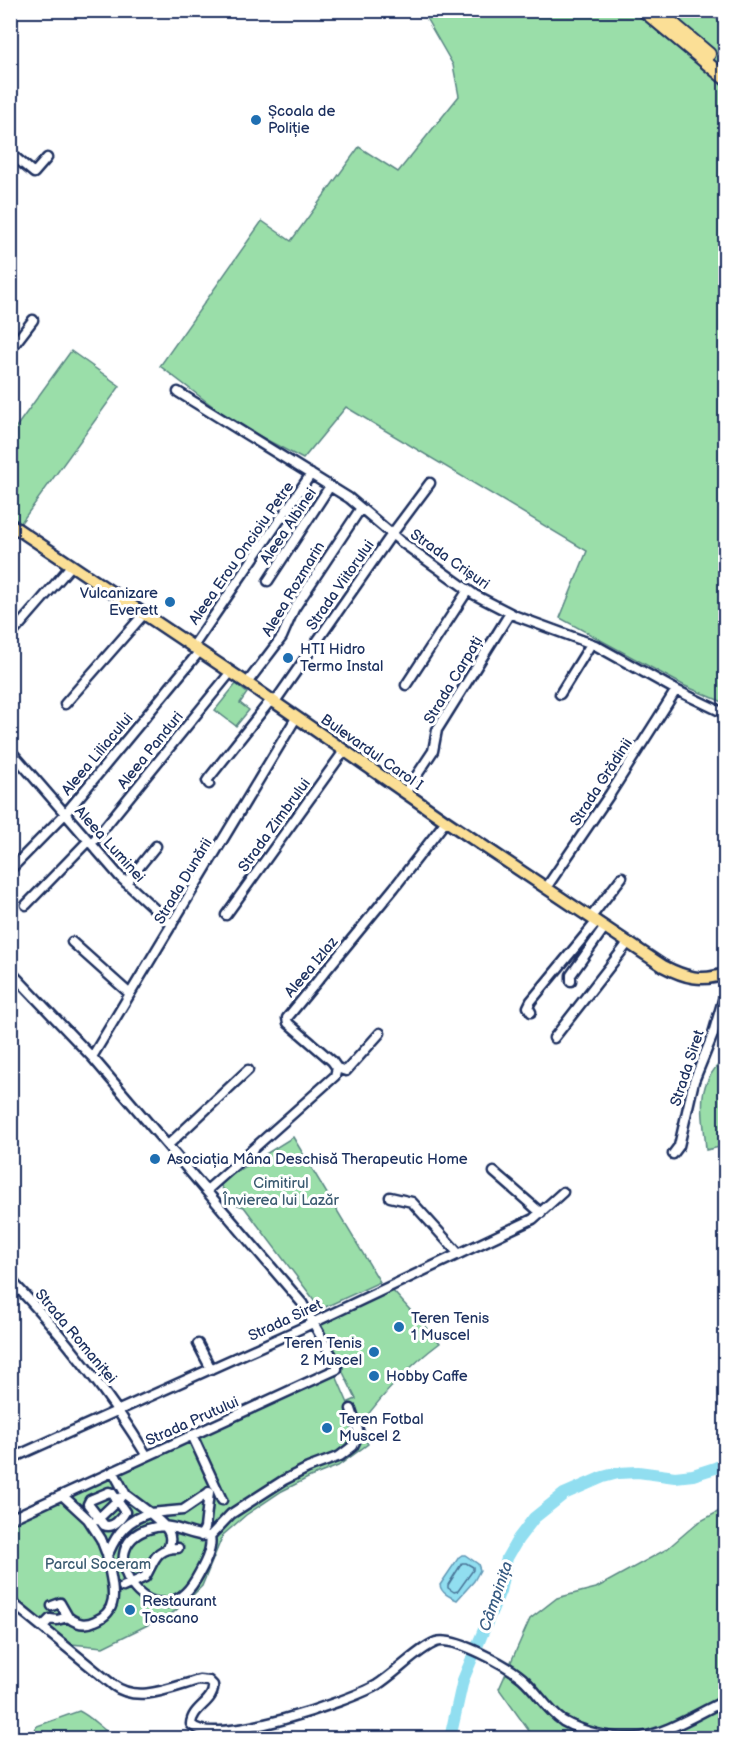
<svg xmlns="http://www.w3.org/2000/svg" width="736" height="1749" font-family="'Balsamiq Sans',sans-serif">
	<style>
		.green { fill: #9adea9; stroke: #5a8684; stroke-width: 1.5 }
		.water { fill: #91def0; stroke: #6298b6; stroke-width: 1.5 }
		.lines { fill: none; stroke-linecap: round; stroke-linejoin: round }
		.shore { stroke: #4a7598; stroke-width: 1.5 }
		.river { stroke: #91def0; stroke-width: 12 }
		.minor-casing { stroke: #1b2f5e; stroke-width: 13 }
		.major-casing { stroke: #1b2f5e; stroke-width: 15 }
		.highway-casing { stroke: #1b2f5e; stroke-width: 16 }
		.minor { stroke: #fff; stroke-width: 8 }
		.major { stroke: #fbdf96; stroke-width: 10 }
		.highway { stroke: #fbdf96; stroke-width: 12 }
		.poi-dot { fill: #1f6fb2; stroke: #fff; stroke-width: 2 }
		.labels { text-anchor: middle; stroke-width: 6; stroke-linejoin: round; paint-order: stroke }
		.poi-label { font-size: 15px; fill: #1b2f5e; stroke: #fff; text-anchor: start }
		.street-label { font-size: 15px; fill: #1b2f5e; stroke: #fff }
		.park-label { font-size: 15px; fill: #3b5b71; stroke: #fff }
		.water-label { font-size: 16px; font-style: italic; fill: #385b82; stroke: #fff }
	</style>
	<rect width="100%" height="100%" fill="#fff"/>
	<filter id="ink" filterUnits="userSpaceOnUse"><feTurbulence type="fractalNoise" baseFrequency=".0167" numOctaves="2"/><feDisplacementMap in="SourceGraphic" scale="12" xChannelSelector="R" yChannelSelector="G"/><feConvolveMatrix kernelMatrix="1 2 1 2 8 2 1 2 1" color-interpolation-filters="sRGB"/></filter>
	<g filter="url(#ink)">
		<path class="green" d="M422,11H708L725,27V703L685,686L560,618L587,551L346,407L303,459L250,431L219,411L160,366L262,221L291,241L359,147L398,172L459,96L453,65Z
			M71,351L120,386L20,524L11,518V434Z
			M236,684L247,693L240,703L249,710L236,726L215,710Z
			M722,1061H726L725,1146L706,1150C704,1114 693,1088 722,1061Z
			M293,1137L380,1282L321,1309L244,1207L232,1203L219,1183Z
			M392,1290L440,1343C409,1366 383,1394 360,1425L349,1402L356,1399L319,1323Z
			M334,1371L359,1429L368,1444L338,1466L310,1477L282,1491L246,1515L223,1535L202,1586L192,1596L174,1612L103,1647L60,1643L11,1601L10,1519Z
			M725,1508V1738H534L499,1689L530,1619L557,1598L596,1588L667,1549L697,1523Z
			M79,1711C94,1718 103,1732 118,1738H29L37,1726Z"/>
		<path class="water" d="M462,1555H465L478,1564L480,1570L474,1581L457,1600C450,1597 441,1593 440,1585L459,1557Z"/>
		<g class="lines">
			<path class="shore" d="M466,1563L473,1567V1570L458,1591L454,1592L448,1588V1585L462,1563Z"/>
			<path class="river" d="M450,1738L463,1680L500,1591L507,1558L518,1539L534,1518L564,1494L603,1477L618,1473L638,1472L675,1477L693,1475L715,1468L726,1463"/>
			<g class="minor-casing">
				<path id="minor" d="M10,153L34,173L47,158
					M10,350L33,320
					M178,392L349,498L400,541L475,595L516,616L595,645L676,690L726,714
					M268,581L330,486
					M10,636L71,566
					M192,648L311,474
					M247,683L282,637L294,609L361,508
					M406,685L468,590
					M560,694L591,644
					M274,703L392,534L430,483
					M65,704L143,615
					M10,750L120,877L172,925
					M209,784L207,781L209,778L271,700
					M405,793L433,751L437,730L510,613
					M91,844L230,673
					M10,870L65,814L199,652
					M126,883L156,846
					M546,888L610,794L676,690
					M26,905L88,841
					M226,915L344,751
					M591,917L622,877
					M72,942L130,994
					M10,971L92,1057L302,1303L337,1365V1369L10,1519
					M571,981V975L605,927
					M531,1012L528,1007L531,1001L597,921
					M554,1038L628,943
					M92,1057L296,718
					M337,1068L332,1061L288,1023L287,1018L394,888L446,821
					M337,1068L346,1071L380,1033
					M168,1145L248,1070
					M673,1154L679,1146L694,1081L712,1037L726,990
					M494,1172L541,1213
					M207,1190L335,1076L337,1068
					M390,1197L412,1202L458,1253
					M10,1279C63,1335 107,1390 147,1456
					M198,1344L211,1369
					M192,1435L222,1500
					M10,1459L304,1327L533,1219L563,1192
					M113,1471L126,1495L150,1513L183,1510L208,1493
					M109,1492L112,1493L125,1512C121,1519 113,1529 104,1525L88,1504L90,1500Z
					M62,1495L88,1519L101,1539L106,1552H109C117,1533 128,1519 150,1513C162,1524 176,1531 168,1549
					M97,1520L120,1498
					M201,1536L205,1528L209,1492
					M210,1536C213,1550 203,1567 196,1579C154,1650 81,1541 156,1527C175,1523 191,1537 210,1536L231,1514L284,1480L308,1468L340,1456L353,1446L359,1433L351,1409
					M123,1587L145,1577C155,1561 154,1548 178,1548
					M10,1601L113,1685C138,1704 172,1687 199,1680L209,1681L213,1685C215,1702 192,1707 191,1724C211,1749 350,1701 377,1685C396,1673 418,1649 436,1642C455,1636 508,1666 522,1678C537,1691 547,1710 563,1721C582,1732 612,1739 634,1738C663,1736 699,1713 726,1700
					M52,1606L60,1603L68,1617
					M42,1627L50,1619L57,1620L68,1617C77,1624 85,1626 95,1621C126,1609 108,1576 107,1552
					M721,1738L726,1736"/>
			</g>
			<g class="major-casing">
				<path id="major" d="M10,524L247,683L446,821L663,966C684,977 703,983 726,973"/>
			</g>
			<g class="highway-casing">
				<path id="highway" d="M643,10L726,79
					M657,10L709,54"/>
			</g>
			<use href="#minor" class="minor"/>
			<use href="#major" class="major"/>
			<use href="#highway" class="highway"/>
		</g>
	</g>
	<g class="poi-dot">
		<circle cx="256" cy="120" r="6"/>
		<circle cx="170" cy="602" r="6"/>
		<circle cx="288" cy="658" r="6"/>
		<circle cx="155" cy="1159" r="6"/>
		<circle cx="399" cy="1327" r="6"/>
		<circle cx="374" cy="1352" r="6"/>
		<circle cx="374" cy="1376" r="6"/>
		<circle cx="327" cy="1428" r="6"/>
		<circle cx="130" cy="1610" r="6"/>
	</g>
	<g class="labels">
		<g class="poi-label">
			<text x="268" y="116">Școala de<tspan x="268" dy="17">Poliție</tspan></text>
			<text x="158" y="598" text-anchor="end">Vulcanizare<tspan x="158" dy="17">Everett</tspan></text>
			<text x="300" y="654">HTI Hidro<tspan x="300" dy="17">Termo Instal</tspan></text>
			<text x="167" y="1164">Asociația Mâna Deschisă Therapeutic Home</text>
			<text x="411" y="1323">Teren Tenis<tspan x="411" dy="17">1 Muscel</tspan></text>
			<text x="362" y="1348" text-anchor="end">Teren Tenis<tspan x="362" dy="17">2 Muscel</tspan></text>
			<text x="386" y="1381">Hobby Caffe</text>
			<text x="339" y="1424">Teren Fotbal<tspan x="339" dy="17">Muscel 2</tspan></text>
			<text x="142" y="1606">Restaurant<tspan x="142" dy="17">Toscano</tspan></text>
		</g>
		<g class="street-label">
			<text transform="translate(288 526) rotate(-56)" y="5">Aleea Albinei</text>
			<text transform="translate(241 553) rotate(-55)" y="5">Aleea Erou Oncioiu Petre</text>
			<text transform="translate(450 559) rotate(35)" y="5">Strada Crișuri</text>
			<text transform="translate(340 585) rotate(-55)" y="5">Strada Viitorului</text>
			<text transform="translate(293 589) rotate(-59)" y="5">Aleea Rozmarin</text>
			<text transform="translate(453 680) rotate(-59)" y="5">Strada Carpați</text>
			<text transform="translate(150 750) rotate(-51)" y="5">Aleea Panduri</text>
			<text transform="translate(372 752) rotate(35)" y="5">Bulevardul Carol I</text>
			<text transform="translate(97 754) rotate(-50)" y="5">Aleea Liliacului</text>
			<text transform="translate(601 782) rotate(-57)" y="5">Strada Grădinii</text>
			<text transform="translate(274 825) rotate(-54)" y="5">Strada Zimbrului</text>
			<text transform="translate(110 844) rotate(48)" y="5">Aleea Luminei</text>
			<text transform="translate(183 881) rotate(-59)" y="5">Strada Dunării</text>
			<text transform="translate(311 967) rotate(-50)" y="5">Aleea Izlaz</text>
			<text transform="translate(687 1068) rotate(-72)" y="5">Strada Siret</text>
			<text transform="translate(285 1320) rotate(-25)" y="5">Strada Siret</text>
			<text transform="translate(76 1336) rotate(50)" y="5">Strada Romaniței</text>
			<text transform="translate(192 1421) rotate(-24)" y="5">Strada Prutului</text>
		</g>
		<g class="park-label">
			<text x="281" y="1188">Cimitirul<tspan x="281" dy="17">Învierea lui Lazăr</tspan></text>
			<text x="98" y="1569">Parcul Soceram</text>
		</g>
		<g class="water-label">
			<text transform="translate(495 1596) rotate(-71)" y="6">Câmpinița</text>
		</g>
	</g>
	<rect width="736" height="1749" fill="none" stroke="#fff" stroke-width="36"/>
	<rect x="18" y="18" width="700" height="1713" fill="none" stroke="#1b2f5e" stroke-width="2" filter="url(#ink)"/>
</svg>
